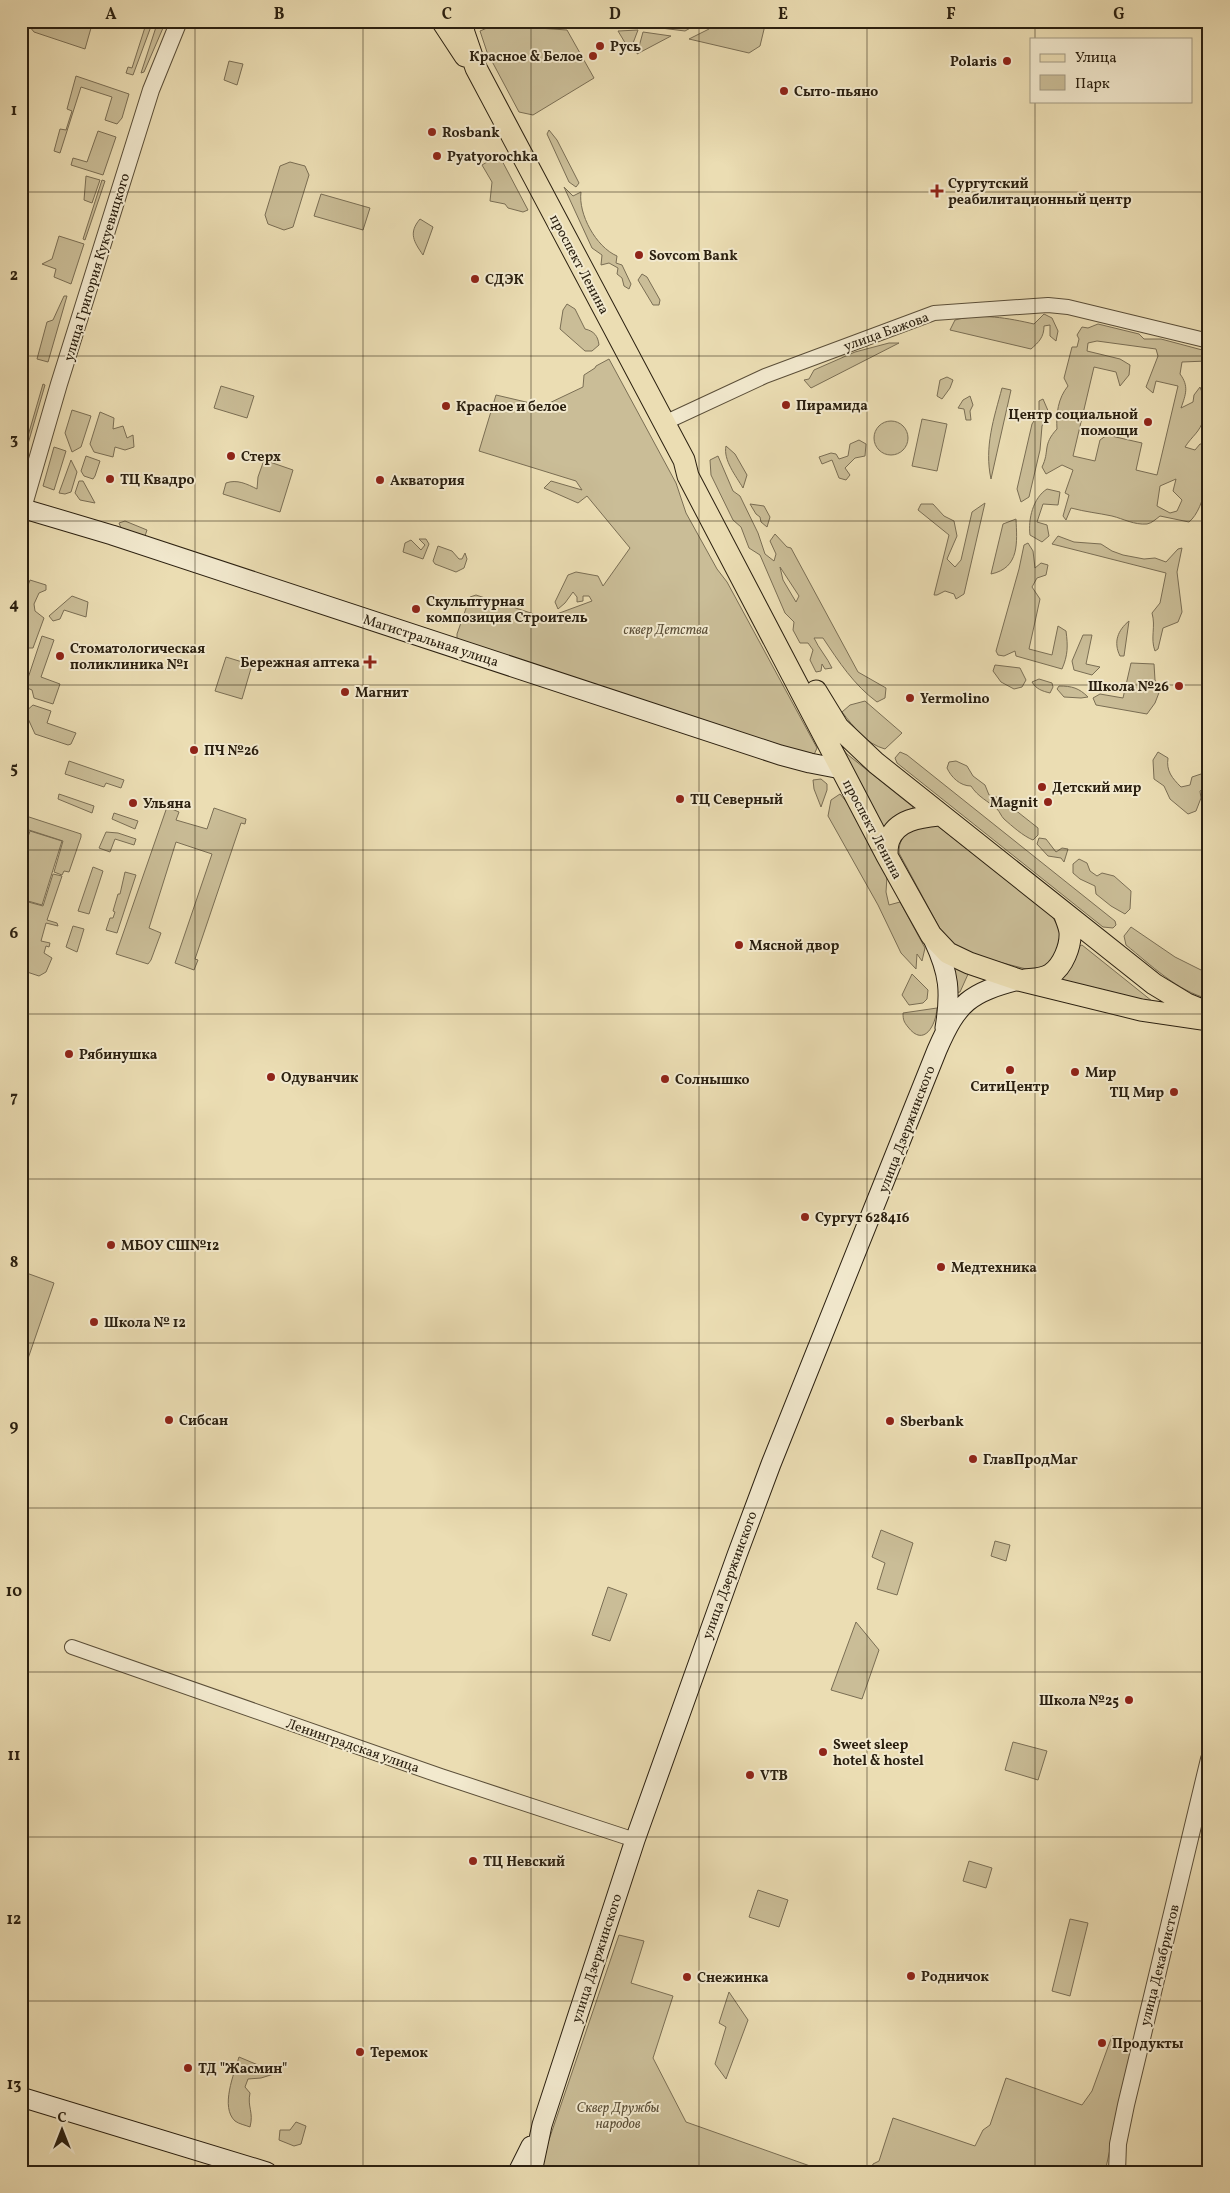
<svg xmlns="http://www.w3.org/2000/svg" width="1230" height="2193" font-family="Vollkorn,serif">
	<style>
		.green { fill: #cabd97; stroke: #7a6e54; fill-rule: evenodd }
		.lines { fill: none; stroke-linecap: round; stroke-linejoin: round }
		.minor-casing { stroke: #5b4f39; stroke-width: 16 }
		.tertiary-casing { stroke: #5b4f39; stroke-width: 18 }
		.secondary-casing { stroke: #2b2010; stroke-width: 21 }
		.primary-casing { stroke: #2b2010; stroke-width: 23 }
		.minor { stroke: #f2e9ce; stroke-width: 14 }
		.tertiary { stroke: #f2e9ce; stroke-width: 16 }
		.secondary { stroke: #f2e9ce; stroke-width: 19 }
		.primary { stroke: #ebddb3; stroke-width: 21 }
		.grid { fill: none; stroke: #2b2010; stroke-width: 1; stroke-opacity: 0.55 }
		.poi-dot { fill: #8f2418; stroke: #f2e9ce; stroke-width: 2 }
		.labels { text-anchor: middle; stroke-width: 4; stroke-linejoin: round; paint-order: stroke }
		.poi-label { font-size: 14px; font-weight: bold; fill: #2b2010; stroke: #f2e9ce; text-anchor: start }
		.street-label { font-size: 14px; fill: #2b2010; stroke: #f2e9ce }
		.park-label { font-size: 14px; font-style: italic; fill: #5b4f38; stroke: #f2e9ce }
		.neatline { fill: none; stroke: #2b2010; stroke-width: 2 }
		.grid-label { font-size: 16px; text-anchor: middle; font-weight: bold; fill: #2b2010 }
	</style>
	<rect width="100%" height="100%" fill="#ebddb3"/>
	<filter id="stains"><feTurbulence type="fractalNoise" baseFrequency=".004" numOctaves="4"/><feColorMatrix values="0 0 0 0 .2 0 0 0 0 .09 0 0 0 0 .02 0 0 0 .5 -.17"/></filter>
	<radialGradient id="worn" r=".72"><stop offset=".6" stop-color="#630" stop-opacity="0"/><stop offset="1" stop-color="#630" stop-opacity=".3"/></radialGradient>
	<path class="green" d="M25,21H93L85,49L34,32Z
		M147,21H153L133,75L126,73L128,67L132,68Z
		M158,21H166L144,72L141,73Z
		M506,21H576L570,27Z
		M582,21H641L640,26L581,27Z
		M647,21H703L685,31L645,26Z
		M716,21H766L760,46L749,53L689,39L709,29L708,26Z
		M494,25L567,30L594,78L533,115L519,112L487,52L480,31Z
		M638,30L630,51L618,31Z
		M643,32L671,36L637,54Z
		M229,61L243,64L237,85L224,80Z
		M76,76L129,94L122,118L117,124L105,120L112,97L81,87L60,153L54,151L60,129L66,130L72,111L67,109Z
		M549,130L557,140L579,183L576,187L569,182L547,134Z
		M98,131L116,137L103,175L71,165L73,158L87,162Z
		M499,155L528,210L523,212L508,208L505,204L490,201L492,182L482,165Z
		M290,162L305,166L309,175L293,227L284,230L268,224L265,215L280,166Z
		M86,176L100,180L92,203L84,200Z
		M102,180L105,181L85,240L83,239Z
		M564,187L573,196L581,192C578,214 596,247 617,256L616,263L622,265L631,284L629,289L624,286L622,278L617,274L618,268L609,263L601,265L602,255L592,248Z
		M321,194L370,208L363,230L314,216Z
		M420,219L433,227L423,255C414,242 408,233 420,219Z
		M59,236L84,244L71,284L54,277L56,269L42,264L52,259Z
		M642,274L647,277L660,300L659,305H653L638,280Z
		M64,296H67L48,362L37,359L47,322L53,320Z
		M567,304L575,309L585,329C594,331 598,336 599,345L592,351H585L560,329L563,310Z
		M1044,314L1052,318L1058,331L1056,341L1050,336V325L1044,326C1044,337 1039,342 1031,349L950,330L955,320C981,313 1008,318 1034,324Z
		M1098,324L1139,334L1144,339H1161L1206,351L1209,355L1207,361L1182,362L1180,374C1189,386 1186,394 1181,408L1193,402L1194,395L1200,387L1207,406L1209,405V432L1203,420C1200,432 1192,436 1185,447L1195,450L1200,444H1208C1211,464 1206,508 1189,522L1160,516C1156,519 1152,523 1147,524C1134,525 1124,519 1112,516C1098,513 1086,512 1071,508L1066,520L1063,516L1069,495L1065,493L1073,470L1062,465L1046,474L1042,467C1050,451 1042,445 1057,429C1056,414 1058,398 1068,386L1064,378L1072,347H1077L1079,339L1077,335L1082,327L1088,328ZM1097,341L1156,349L1158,356L1146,387L1153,393L1156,381L1178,386L1157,475L1136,470L1142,443L1107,435L1100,440L1095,461L1073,456L1094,367L1116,372L1120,386L1129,375L1130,365L1120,359L1087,351L1088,343ZM1176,479L1173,491L1182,500L1177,511L1170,513L1157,506L1160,486Z
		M889,343H899L811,388L804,380L809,379L814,370L855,352Z
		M609,359L676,483L686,513L717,569L727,582L817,748L813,757L457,643V634L470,597L476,595L546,618L592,601L589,596H583V601L577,602V597L573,592L565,603L558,609L555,602L568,575L576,572L598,576L603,586L630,548L587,496L578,503L544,488L551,481L582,490L576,481L479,451L496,395L543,406L583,387L584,375L595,368L596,366Z
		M947,377L953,380L950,388L942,399L937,396L940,380Z
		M43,384L45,385L21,468V460Z
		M221,386L254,396L247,418L214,408Z
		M1002,388L1011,390L991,479C984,447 994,418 1002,388Z
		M970,396L973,405L970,411L971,420H966L964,409L958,408L963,400Z
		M1043,399L1049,413L1042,426L1040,450L1029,497L1021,502L1017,489L1032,424L1039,413V401Z
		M72,410L91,416L81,447L72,452L65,433Z
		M100,412L114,418L113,429L123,426L127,438L133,435L134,447L125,450L115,447L113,457L94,452L90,444Z
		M922,419L947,424L937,471L912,466Z
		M874 438a17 17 0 1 1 34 0a17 17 0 1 1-34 0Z
		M859,440L866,444L865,456L855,458L845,468L850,475L846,480L839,478L832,460L822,464L819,457L831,453L836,454L839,459L848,456L850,444Z
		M726,446L735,454L747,475L743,488C736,476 723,460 726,446Z
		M54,447L66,451L54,490L43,486Z
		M86,456L100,461L95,476L93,479L84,476L81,471Z
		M718,456L733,491L740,496L758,533L765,554L774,561L776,554L770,541L775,534L787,547L791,548L858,672L886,688L885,698L877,702C854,685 839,662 823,638H814C819,649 827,657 832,668L825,669L822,664L821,671L816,672L810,660L813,650L808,643H800L793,630L794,622L785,613L760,555L749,548L741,527L733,520L711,475L710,460ZM780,567L799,596L796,602L783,580Z
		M71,460L77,472L71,492L65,494L59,493Z
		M264,460L293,470L280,512L223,494L226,483C237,479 247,484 257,489L258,477Z
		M79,481H83L95,503L80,500L75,493Z
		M1047,489L1060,492L1058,505L1043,504L1037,522L1047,525L1049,536L1042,542L1030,535C1028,519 1033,498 1047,489Z
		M985,503L964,594L956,599L954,594L945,591L937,595H934L949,535L918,510L921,504H933L944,516L954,521L957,536L947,559L955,567L961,560L972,512Z
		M750,504L764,506L770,517L767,527L761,522L760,517L756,514Z
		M1016,519C1017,542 1020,568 991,574L1003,524Z
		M125,521L147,530L145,536L140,539L131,531L121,528L119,523Z
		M1209,532V583L1204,581C1200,568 1209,554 1203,542L1204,537Z
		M1058,536L1074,542L1101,544L1112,551L1123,555L1144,559L1155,558L1166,562L1178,549L1182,548L1177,572L1182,612L1178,622L1163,628L1158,649L1155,651C1150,638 1156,627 1152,613L1160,603L1166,573L1052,544Z
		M419,539H426L429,544L423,559L403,552L405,543L411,540L421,550L425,545Z
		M1028,543L1033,551L1035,568L1041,563L1048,565L1046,575L1037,578L1032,587L1040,599L1029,649L1052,655L1058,626L1066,631C1068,646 1068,655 1062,669L1016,656L1015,651L1004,656L998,655L996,651L1019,569L1024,545Z
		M438,546L452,551L459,559H462L465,553L467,559L464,568L456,572L435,564L433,561Z
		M30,580L46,585V590L39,593L34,604L35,611L44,618L33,648H21V604Z
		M72,596L88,602L86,617L64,610L60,619L53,621L49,616Z
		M1129,621L1124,656H1120C1113,642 1118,630 1129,621Z
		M1083,635H1092L1086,664L1100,667L1092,675L1074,670L1072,661Z
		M42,636L54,640L41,677L60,684L53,704L34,698L32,690L25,687Z
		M226,657L252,665L242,699L215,691Z
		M1131,663L1154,664L1155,680L1160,690L1155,703L1147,714L1096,705L1093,698L1100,694L1123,698Z
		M995,665L1020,668L1026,680L1022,687L1014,689L1001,682L993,671Z
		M1039,679L1052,683L1053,687L1050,693C1042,691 1036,689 1032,682Z
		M1059,686C1072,686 1079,688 1088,697L1081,698L1064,697L1057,689Z
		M865,701L902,733L885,749C866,744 854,727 842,712L850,705Z
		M33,705L51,711L47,723L76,733L71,744L68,745L35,734L25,712Z
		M826,727L847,754L913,807L911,811L888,829L882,828Z
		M900,752L907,755L1115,921L1116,925L1113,928L1103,927L897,763L895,758Z
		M1158,752L1168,758C1166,771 1172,778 1181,787L1190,785L1192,777L1201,774L1206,779L1205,788L1200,791L1201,798L1196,811L1188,814L1170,799L1164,786L1154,779L1153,760Z
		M69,761L124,780L121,788L106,783L104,787L65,774Z
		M956,761L967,766L973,776L985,785L989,795L1000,798L1038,828V835L1033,840C1023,836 1012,826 1004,819C1001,816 1000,812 997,809C988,801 978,797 971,786C960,786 951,777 947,768L949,762Z
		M821,779L827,784V790L821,807L814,789L813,780Z
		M59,794L94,806L92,813L58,799Z
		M840,794L850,806L887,876L886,892L889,905L900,902L925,948L922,961L917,954L916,969L901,953L878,905L828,816L831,800Z
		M167,807L179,812L176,820L207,829L214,808L246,819L245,824L241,823L195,959L198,960L194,970L175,963L212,854L176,842L149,928L161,933L151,960L148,964L116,954Z
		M21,811L25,812L26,816L81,834V837L69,872L64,871L62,875L54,872L63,841L29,830L21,852V841H23L28,825L21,822Z
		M114,813L138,821L135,829L112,819Z
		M934,823L1052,916L1063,935L1057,954L1042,970H1030L964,953L945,938L899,853C898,832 917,826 934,823Z
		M30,831L62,841L42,905L21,899V857Z
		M106,832L118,833L136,839L134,845L115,839L110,852L99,848Z
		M1039,838L1046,839L1056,852L1062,848L1068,849L1064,862L1061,858L1048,856L1037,844Z
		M1079,859L1087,863L1090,871L1097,876L1102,873L1114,876L1131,891L1130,909L1125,914L1111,906L1096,894L1095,886L1080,879L1073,873V864Z
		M93,867L103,871L89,914L78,911Z
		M125,872L136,875L117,933L106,930L110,918H113L115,912L113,911L118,894H120Z
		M53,874L62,876L47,920L57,923L58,926L46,923L41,941L50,943L49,947L46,946L44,953L52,958L46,972L39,976L21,970V900L43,906Z
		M73,926L84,929L77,952L66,947Z
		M1131,927L1175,957L1209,974V999C1177,991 1151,965 1126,945L1124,936Z
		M1082,945L1157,1005L1062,983L1061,978L1077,947Z
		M954,966L969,972L960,992L955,993Z
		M912,974L928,990L927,999L923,1003L909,1005L902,995Z
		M937,1008C936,1025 924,1048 908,1027C904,1022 903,1020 903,1013Z
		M21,1271L54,1283L22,1376L21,1375Z
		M881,1530L913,1543L897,1595L877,1589L885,1563L872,1557Z
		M995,1541L1010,1545L1006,1561L991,1556Z
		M608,1587L627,1594L610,1641L592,1635Z
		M856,1622L879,1650L862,1699L831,1690Z
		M1013,1742L1047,1751L1038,1780L1005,1770Z
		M969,1861L992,1868L986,1888L963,1881Z
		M758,1890L788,1900L779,1927L749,1917Z
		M1070,1919L1088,1923L1070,1996L1052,1991Z
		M619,1935L644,1941L631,1983L673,1996L653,2058L686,2122L827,2172H538Z
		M729,1992L748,2020L726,2079L715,2064L726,2027L719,2023Z
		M1112,2036L1127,2040L1132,2049L1105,2172H870L873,2164L879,2161L893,2118L975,2146L983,2130L990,2125L1006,2078L1082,2105L1092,2091Z
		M239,2057L277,2073L261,2078L248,2079L245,2087L250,2093C247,2107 254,2112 250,2127C245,2125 239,2124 235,2121C220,2107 234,2074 239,2057Z
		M296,2122L306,2126L301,2144L294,2146L279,2140L280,2130H290Z"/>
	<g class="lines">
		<g class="minor-casing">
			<path id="minor" d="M664,423L765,376L934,313L1048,305L1068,307L1209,341
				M72,1647L441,1776L635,1840"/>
		</g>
		<g class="tertiary-casing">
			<path id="tertiary" d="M21,515L59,384L151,90L179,21
				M1117,2172L1118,2144L1126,2105L1209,1759"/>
		</g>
		<g class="secondary-casing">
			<path id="secondary" d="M21,508L112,535L780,755L810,763L841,769
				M934,941C949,973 951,992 945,1028
				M21,2097L267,2172
				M518,2172L531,2146
				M532,2172L542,2125L635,1840L737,1555L771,1464L937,1050C958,1002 969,993 1019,980"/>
		</g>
		<g class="primary-casing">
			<path id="primary" d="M442,21L465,56
				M462,21L464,33L476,68L684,460L688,476L887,856L931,935L948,953L969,963L1019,980L1141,1010L1209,1020
				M816,691L838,727L876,763L1154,984L1187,1004L1209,1013
				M887,856C887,852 887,845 889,840C897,819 921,817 940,815
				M1025,980C1033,979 1044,979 1051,974C1063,966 1071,946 1070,932C1069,925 1066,919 1064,913"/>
		</g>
		<use href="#minor" class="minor"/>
		<use href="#tertiary" class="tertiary"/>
		<use href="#secondary" class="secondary"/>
		<use href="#primary" class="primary"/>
	</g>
	<path class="grid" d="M195,21V2172M363,21V2172M531,21V2172M699,21V2172M867,21V2172M1035,21V39M1035,101V2172M21,192H1209M21,356H1209M21,521H1209M21,685H1209M21,850H1209M21,1014H1209M21,1179H1209M21,1343H1209M21,1508H1209M21,1672H1209M21,1837H1209M21,2001H1209"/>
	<g class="poi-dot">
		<circle cx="600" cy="46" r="5"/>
		<circle cx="593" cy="56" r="5"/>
		<circle cx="1007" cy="61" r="5"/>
		<circle cx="784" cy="91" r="5"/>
		<circle cx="432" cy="132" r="5"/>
		<circle cx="437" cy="156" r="5"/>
		<path d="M934.5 183.5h5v5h5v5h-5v5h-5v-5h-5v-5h5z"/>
		<circle cx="639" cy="255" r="5"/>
		<circle cx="475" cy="279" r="5"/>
		<circle cx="786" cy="405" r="5"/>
		<circle cx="446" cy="406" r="5"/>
		<circle cx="1148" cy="422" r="5"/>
		<circle cx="231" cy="456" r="5"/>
		<circle cx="110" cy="479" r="5"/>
		<circle cx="380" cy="480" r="5"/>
		<circle cx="416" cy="609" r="5"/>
		<circle cx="60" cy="656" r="5"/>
		<path d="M367.5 654.5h5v5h5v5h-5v5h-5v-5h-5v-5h5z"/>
		<circle cx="1179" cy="686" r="5"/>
		<circle cx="345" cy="692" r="5"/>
		<circle cx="910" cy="698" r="5"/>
		<circle cx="194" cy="750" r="5"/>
		<circle cx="1042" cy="787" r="5"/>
		<circle cx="680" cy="799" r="5"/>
		<circle cx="1048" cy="802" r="5"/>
		<circle cx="133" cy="803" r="5"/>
		<circle cx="739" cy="945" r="5"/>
		<circle cx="69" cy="1054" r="5"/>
		<circle cx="1010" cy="1070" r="5"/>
		<circle cx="1075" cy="1072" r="5"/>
		<circle cx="271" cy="1077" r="5"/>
		<circle cx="665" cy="1079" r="5"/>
		<circle cx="1174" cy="1092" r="5"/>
		<circle cx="805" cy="1217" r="5"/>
		<circle cx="111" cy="1245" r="5"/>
		<circle cx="941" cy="1267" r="5"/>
		<circle cx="94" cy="1322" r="5"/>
		<circle cx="169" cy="1420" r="5"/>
		<circle cx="890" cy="1421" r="5"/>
		<circle cx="973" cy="1459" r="5"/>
		<circle cx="1129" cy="1700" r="5"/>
		<circle cx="823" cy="1752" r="5"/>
		<circle cx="750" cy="1775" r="5"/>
		<circle cx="473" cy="1861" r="5"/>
		<circle cx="911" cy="1976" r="5"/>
		<circle cx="687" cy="1977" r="5"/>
		<circle cx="1102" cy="2043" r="5"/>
		<circle cx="360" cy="2052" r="5"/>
		<circle cx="188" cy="2068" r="5"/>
	</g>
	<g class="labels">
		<g class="poi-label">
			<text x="610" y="51">Русь</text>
			<text x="583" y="61" text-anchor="end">Красное &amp; Белое</text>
			<text x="997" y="66" text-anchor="end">Polaris</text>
			<text x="794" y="96">Сыто-пьяно</text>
			<text x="442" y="137">Rosbank</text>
			<text x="447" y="161">Pyatyorochka</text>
			<text x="948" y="188">Сургутский<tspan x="948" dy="16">реабилитационный центр</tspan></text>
			<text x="649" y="260">Sovcom Bank</text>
			<text x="485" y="284">СДЭК</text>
			<text x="796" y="410">Пирамида</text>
			<text x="456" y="411">Красное и белое</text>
			<text x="1138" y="419" text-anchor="end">Центр социальной<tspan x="1138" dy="16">помощи</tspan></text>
			<text x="241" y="461">Стерх</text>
			<text x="120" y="484">ТЦ Квадро</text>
			<text x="390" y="485">Акватория</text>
			<text x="426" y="606">Скульптурная<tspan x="426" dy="16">композиция Строитель</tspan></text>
			<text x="70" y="653">Стоматологическая<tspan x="70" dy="16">поликлиника №1</tspan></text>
			<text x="360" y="667" text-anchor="end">Бережная аптека</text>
			<text x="1169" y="691" text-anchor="end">Школа №26</text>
			<text x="355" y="697">Магнит</text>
			<text x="920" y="703">Yermolino</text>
			<text x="204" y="755">ПЧ №26</text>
			<text x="1052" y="792">Детский мир</text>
			<text x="690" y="804">ТЦ Северный</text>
			<text x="1038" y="807" text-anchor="end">Magnit</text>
			<text x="143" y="808">Ульяна</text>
			<text x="749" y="950">Мясной двор</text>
			<text x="79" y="1059">Рябинушка</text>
			<text x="1085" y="1077">Мир</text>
			<text x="281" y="1082">Одуванчик</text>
			<text x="675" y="1084">Солнышко</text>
			<text x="1010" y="1091" text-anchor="middle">СитиЦентр</text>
			<text x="1164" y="1097" text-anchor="end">ТЦ Мир</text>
			<text x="815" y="1222">Сургут 628416</text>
			<text x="121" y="1250">МБОУ СШ№12</text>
			<text x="951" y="1272">Медтехника</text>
			<text x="104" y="1327">Школа № 12</text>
			<text x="179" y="1425">Сибсан</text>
			<text x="900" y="1426">Sberbank</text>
			<text x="983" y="1464">ГлавПродМаг</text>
			<text x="1119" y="1705" text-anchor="end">Школа №25</text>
			<text x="833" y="1749">Sweet sleep<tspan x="833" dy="16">hotel &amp; hostel</tspan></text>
			<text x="760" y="1780">VTB</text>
			<text x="483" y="1866">ТЦ Невский</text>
			<text x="921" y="1981">Родничок</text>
			<text x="697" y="1982">Снежинка</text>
			<text x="1112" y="2048">Продукты</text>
			<text x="370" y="2057">Теремок</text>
			<text x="198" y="2073">ТД "Жасмин"</text>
		</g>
		<g class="street-label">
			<text transform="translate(580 264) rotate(62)" y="5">проспект Ленина</text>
			<text transform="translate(96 267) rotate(-73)" y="5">улица Григория Кукуевицкого</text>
			<text transform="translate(886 331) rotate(-20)" y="5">улица Бажова</text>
			<text transform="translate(431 640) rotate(18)" y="5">Магистральная улица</text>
			<text transform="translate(873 829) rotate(62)" y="5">проспект Ленина</text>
			<text transform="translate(906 1129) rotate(-69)" y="5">улица Дзержинского</text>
			<text transform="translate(729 1575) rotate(-70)" y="5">улица Дзержинского</text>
			<text transform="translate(353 1745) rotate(19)" y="5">Ленинградская улица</text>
			<text transform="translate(596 1958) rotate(-72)" y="5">улица Дзержинского</text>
			<text transform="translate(1159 1965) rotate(-76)" y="5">улица Декабристов</text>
		</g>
		<g class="park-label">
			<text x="666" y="634">сквер Детства</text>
			<text x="618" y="2112">Сквер Дружбы<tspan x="618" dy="16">народов</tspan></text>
		</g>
	</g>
	<rect width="1230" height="2193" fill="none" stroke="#ebddb3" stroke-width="55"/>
	<rect x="1030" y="38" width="162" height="65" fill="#f2e9ce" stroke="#a29982"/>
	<rect x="1040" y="54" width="25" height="8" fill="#ebddb3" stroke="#a29982"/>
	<text x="1075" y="62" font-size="15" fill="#2b2010">Улица</text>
	<rect x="1040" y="75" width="25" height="15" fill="#cabd97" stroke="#a29982"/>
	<text x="1075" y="88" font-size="15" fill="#2b2010">Парк</text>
	<g transform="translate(62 2130)" stroke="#f2e9ce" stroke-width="4" paint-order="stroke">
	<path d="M0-4L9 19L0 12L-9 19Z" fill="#2b2010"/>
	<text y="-8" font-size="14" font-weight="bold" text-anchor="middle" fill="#2b2010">С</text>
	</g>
	<rect x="28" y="28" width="1174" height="2138" class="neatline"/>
	<g class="grid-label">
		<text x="111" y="19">A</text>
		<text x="279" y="19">B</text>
		<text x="447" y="19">C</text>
		<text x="615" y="19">D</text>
		<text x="783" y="19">E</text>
		<text x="951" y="19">F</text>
		<text x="1119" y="19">G</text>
		<text x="14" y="115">1</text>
		<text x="14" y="280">2</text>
		<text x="14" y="444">3</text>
		<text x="14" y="609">4</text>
		<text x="14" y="773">5</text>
		<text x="14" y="938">6</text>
		<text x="14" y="1102">7</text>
		<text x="14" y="1267">8</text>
		<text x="14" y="1431">9</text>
		<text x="14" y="1596">10</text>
		<text x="14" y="1760">11</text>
		<text x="14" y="1924">12</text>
		<text x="14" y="2089">13</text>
	</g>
	<rect width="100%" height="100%" filter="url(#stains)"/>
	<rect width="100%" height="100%" fill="url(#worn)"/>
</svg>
